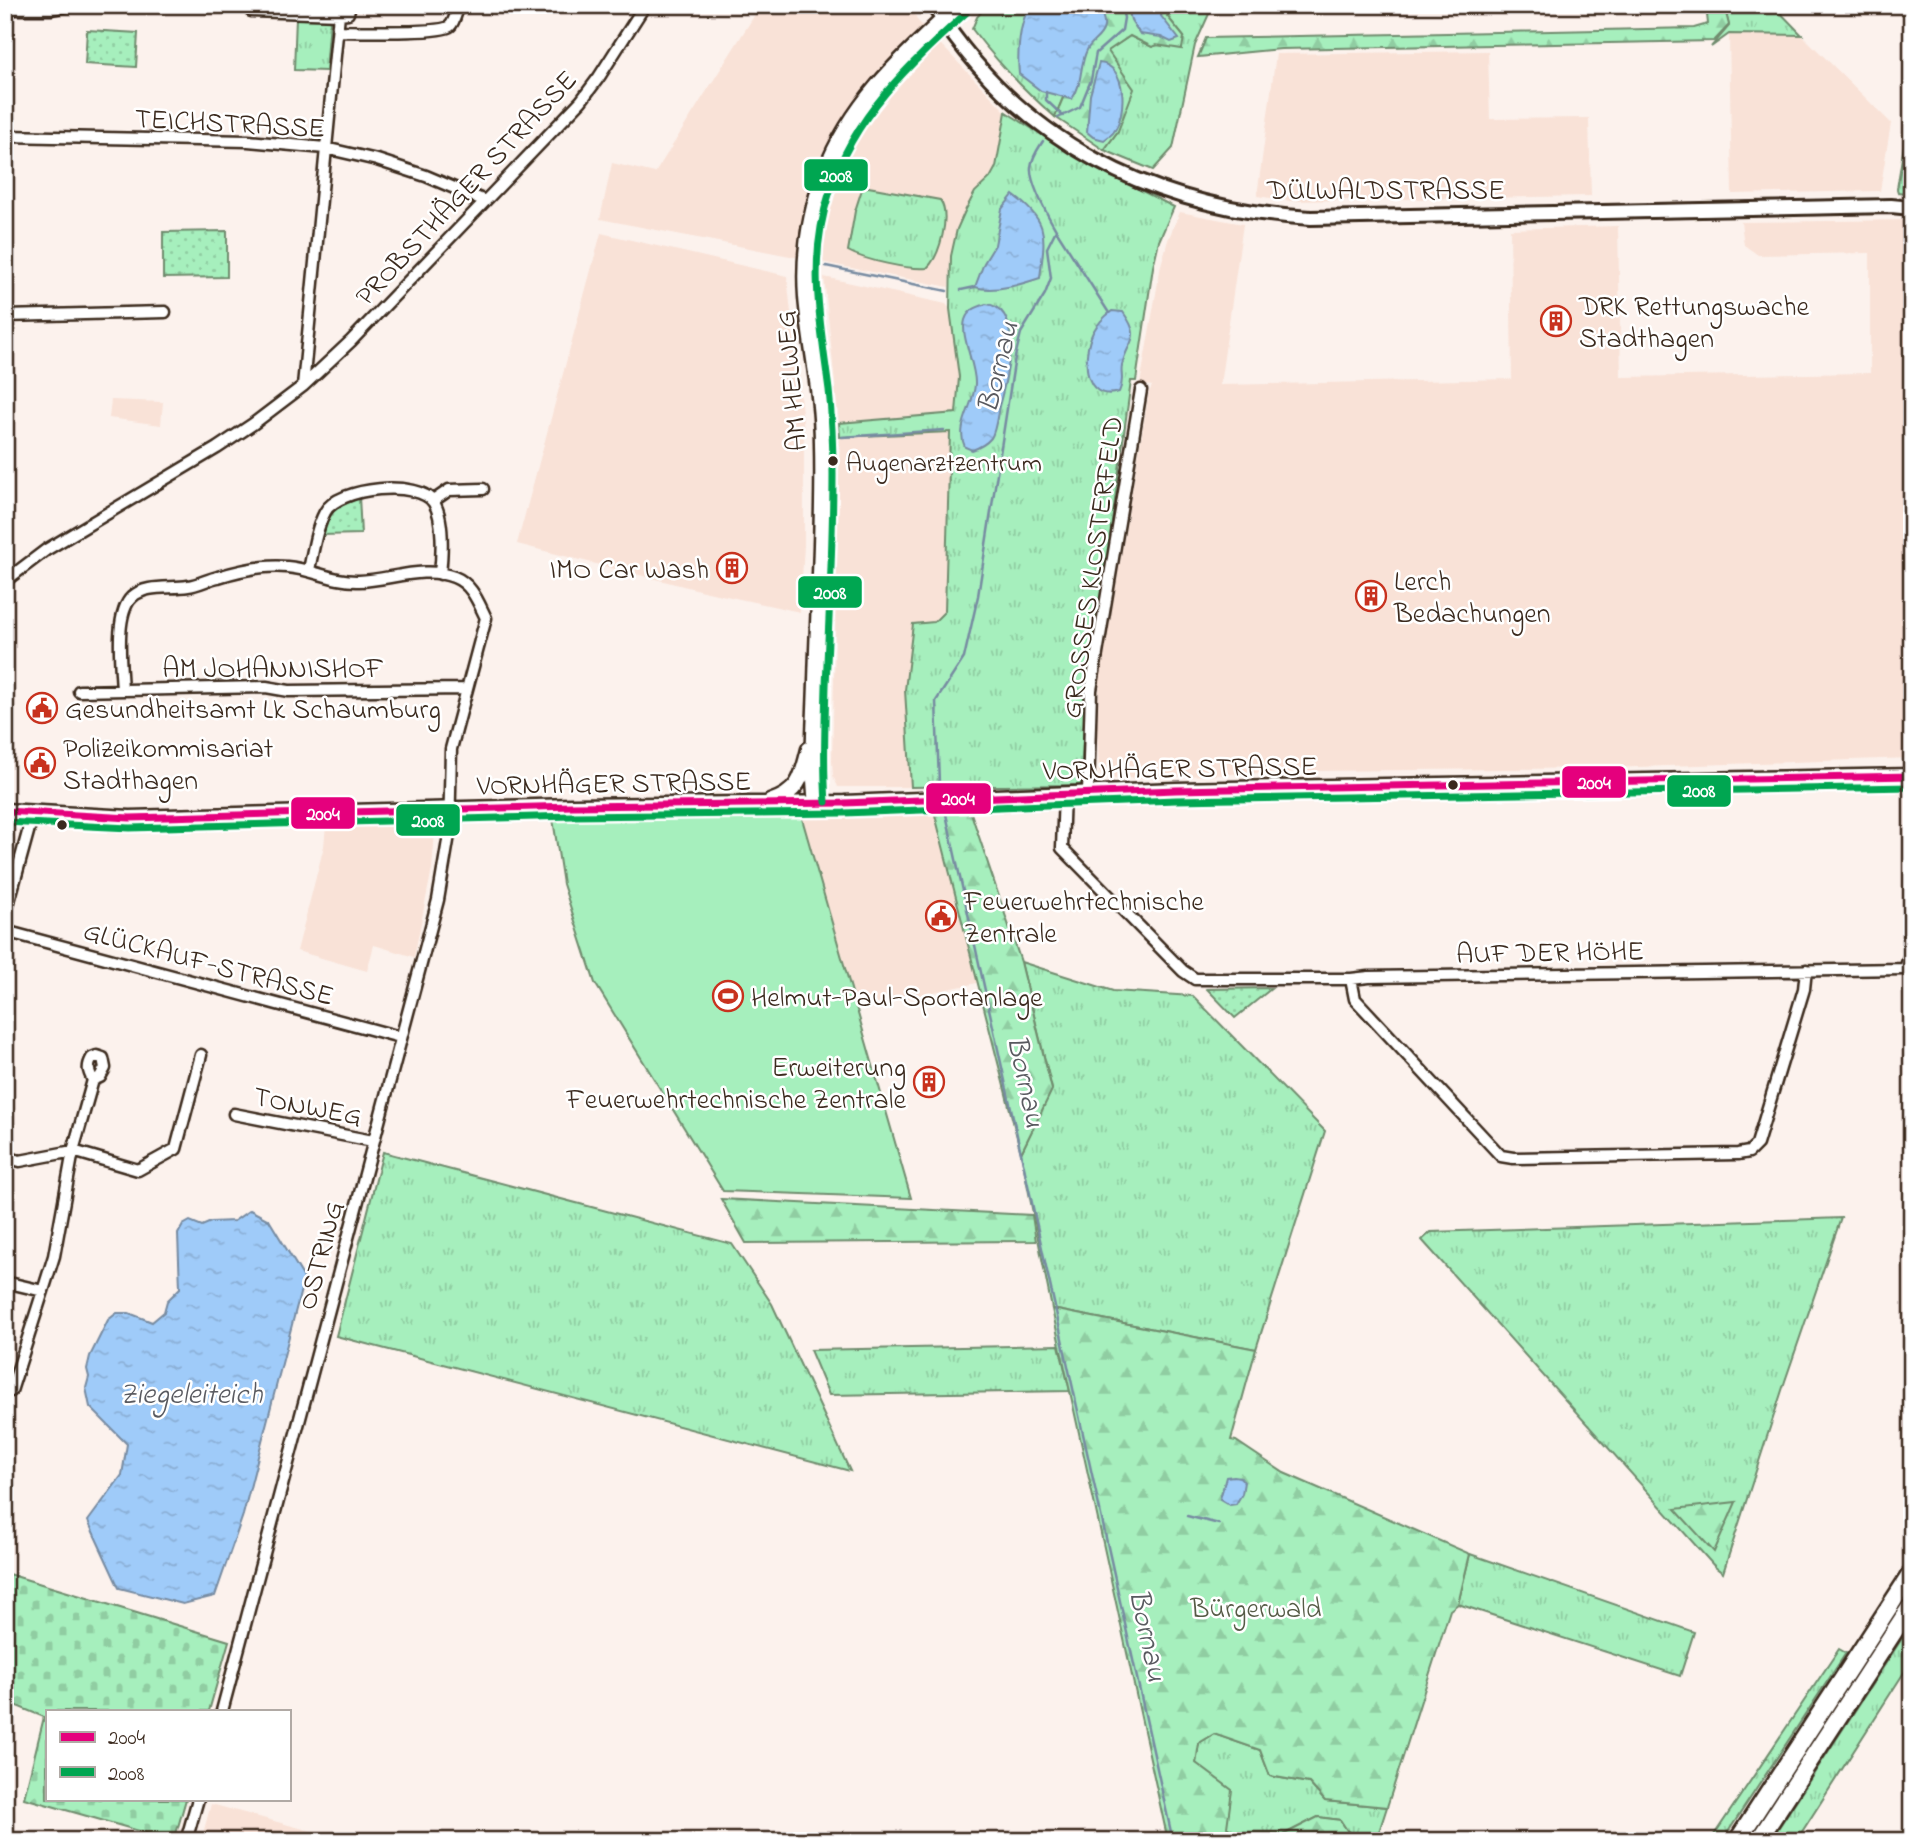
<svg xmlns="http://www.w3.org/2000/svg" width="1917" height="1846" font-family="'Indie Flower',sans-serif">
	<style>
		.built { fill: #f9e2d7 }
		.grass { fill: url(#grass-tufts); stroke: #708c6e; stroke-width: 2 }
		.forest { fill: url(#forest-firs); stroke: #708c6e; stroke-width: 2 }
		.cemetery { fill: url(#cemetery-stones); stroke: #708c6e; stroke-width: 2 }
		.park { fill: url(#park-dots); stroke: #708c6e; stroke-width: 2 }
		.garden { fill: #a6efbd; stroke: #708c6e; stroke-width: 2 }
		.water { fill: url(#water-ripples); stroke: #778ba1; stroke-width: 2 }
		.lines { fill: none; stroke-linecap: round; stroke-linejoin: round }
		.stream { stroke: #778ba1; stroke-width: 2.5 }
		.minor-casing { stroke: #3b2a1e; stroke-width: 15 }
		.tertiary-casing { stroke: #3b2a1e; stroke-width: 18 }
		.secondary-casing { stroke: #3b2a1e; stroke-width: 19 }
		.trunk-casing { stroke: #3b2a1e; stroke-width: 21 }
		.minor { stroke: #fff; stroke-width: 10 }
		.tertiary { stroke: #fff; stroke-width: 12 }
		.secondary { stroke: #fff; stroke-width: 14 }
		.trunk { stroke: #fff; stroke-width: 16 }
		.bus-1-casing { stroke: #fff; stroke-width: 12 }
		.bus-2-casing { stroke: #fff; stroke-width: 12 }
		.bus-1 { stroke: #e5007d; stroke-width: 7 }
		.bus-2 { stroke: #00a651; stroke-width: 7 }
		.bus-dot { fill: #3b2a1e; stroke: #fff; stroke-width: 2.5 }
		.labels { text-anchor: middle; stroke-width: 5; stroke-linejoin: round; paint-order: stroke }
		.bus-label { font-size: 26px; fill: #3b2a1e; stroke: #fff; text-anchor: start }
		.street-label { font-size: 28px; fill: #3b2a1e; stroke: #fff }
		.poi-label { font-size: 28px; fill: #3b2a1e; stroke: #fff; text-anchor: start }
		.park-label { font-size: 28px; fill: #565b46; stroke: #fff }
		.water-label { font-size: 30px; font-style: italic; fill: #595a60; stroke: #fff }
		.line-badge { stroke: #fff; stroke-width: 2.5 }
		.badge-label { font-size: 19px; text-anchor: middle; font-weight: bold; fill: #fff }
	</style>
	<defs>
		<pattern id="grass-tufts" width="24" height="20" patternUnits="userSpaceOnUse" patternTransform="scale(1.75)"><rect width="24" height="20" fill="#a6efbd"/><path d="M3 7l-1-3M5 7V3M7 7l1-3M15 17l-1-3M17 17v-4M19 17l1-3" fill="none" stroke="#90cda2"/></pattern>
		<pattern id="forest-firs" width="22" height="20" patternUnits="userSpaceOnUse" patternTransform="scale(1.75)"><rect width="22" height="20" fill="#a6efbd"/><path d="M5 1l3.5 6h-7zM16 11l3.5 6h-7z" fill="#90cda2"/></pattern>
		<pattern id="cemetery-stones" width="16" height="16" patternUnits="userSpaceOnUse" patternTransform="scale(1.75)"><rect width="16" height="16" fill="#a6efbd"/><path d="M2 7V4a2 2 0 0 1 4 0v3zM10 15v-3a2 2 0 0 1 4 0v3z" fill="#90cda2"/></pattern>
		<pattern id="park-dots" width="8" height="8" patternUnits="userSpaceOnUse" patternTransform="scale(1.75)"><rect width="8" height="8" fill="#a6efbd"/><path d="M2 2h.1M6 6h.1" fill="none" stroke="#90cda2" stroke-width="1.8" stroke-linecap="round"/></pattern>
		<pattern id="water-ripples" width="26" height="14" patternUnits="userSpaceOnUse" patternTransform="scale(1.75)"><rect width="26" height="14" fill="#9fcbf9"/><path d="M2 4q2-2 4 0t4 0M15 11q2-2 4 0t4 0" fill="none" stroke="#8aaed5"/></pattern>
	</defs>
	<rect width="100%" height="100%" fill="#fcf2ed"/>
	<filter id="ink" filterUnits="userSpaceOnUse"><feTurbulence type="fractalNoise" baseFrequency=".0143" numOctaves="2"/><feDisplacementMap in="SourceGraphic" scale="14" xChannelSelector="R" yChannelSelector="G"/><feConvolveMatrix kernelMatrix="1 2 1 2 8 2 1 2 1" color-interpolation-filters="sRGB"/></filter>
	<g filter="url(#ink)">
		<path class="built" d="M761,5H910L918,21L1006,112L996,167L990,178L975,192L951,256L949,287L600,219L612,163L655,173Z
			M1729,34L1802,35L1891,123L1880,191L1732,194Z
			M1488,51L1490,119L1589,118L1591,196L1291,201L1257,196L1276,54Z
			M1180,212L1243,224L1220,385L1512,379L1510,229L1618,226L1621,377L1870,373V253L1758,255L1744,245L1741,222L1912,220V758L1607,768L1312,771L1110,779L1099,771L1097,726L1100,679L1149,392L1152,386L1140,384L1161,265L1168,240Z
			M601,233L787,276L804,431V545L800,612L703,591L517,544Z
			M824,277L946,304L950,309L959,377L956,413L839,423Z
			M111,400L163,402L161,425L109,418Z
			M950,431L945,611L934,622L913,624L905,690L911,787H838L833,776L832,761L840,437Z
			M934,811L977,983L857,1008L801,815Z
			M424,822L431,825L435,833L432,869L414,957L374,945L367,971L297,951L324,846L326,825Z
			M211,1804L348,1841H201Z"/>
		<path class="grass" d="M987,5H1098L1089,36L1055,117C1024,90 997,62 972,29L977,17Z
			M1178,5H1213L1195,45L1173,148L1153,170L1104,150L1118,131L1107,51L1130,36L1152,47L1184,37L1167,16Z
			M1724,5H1773L1802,35L1729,34L1711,47L1729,26Z
			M296,17L325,18L330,21L326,71L294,70Z
			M1006,112L1088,164L1174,207L1159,241L1153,267L1136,381H1131L1104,582L1085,698L1081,785L911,787L905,690L913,624L934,622L945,611L950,432L840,437L839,423L956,413L959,377L950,309L951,256L957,229L965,211L975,192L990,178L996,167Z
			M1912,121V194L1898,192L1897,189L1907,127Z
			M863,186L940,200C951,215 940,256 927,268C909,270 864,260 848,251L855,211Z
			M1021,962L1113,991L1193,996L1325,1131L1256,1349L1052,1309L1021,1153L1052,1089Z
			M383,1152L732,1244L772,1304L850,1471L336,1336Z
			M1841,1218L1785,1381L1723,1573L1715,1567L1422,1240L1431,1232Z
			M1059,1345L1070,1391L829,1395L810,1350Z
			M1470,1554L1694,1632L1680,1676L1458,1604Z
			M1912,1623V1660L1796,1841H1770Z
			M1839,1649L1846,1653L1722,1841H1710Z
			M1214,1734L1260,1750L1270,1776L1309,1783L1325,1801L1387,1807L1376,1841H1354L1340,1820L1318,1817L1271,1841H1246L1227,1828L1196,1763L1199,1743Z"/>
		<path class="forest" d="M1098,5H1178L1167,16L1184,37L1182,49L1156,45L1152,47L1130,36L1108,51L1134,89L1118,131L1104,150L1055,117L1089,36Z
			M1706,5H1724L1729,25L1714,41L1281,49L1198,57L1206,38L1694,28L1708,24Z
			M970,810L1021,962L1052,1090L1021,1153L934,811Z
			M721,1199L1032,1215L1036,1241L746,1243Z
			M1052,1309L1256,1349L1231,1440L1236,1441L1284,1473L1470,1554L1458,1604L1450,1610L1387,1807L1325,1801L1309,1783L1270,1776L1260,1750L1214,1734L1199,1743L1196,1763L1232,1790L1227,1827L1246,1841H1168Z
			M1736,1502L1714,1552L1675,1509Z
			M1318,1817L1340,1820L1354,1841H1271Z"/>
		<path class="cemetery" d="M5,1573L229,1641L209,1711H47V1799H186L174,1841L24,1798L44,1717L5,1701Z"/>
		<path class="park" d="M87,30L138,33L136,67L85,64Z
			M227,231V277L163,278V232Z
			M359,496L361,534L322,535C332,510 333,505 359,496Z
			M1272,988L1235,1018L1207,989Z"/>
		<path class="garden" d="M801,815L911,1198L723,1191L595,983L563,884L553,819Z"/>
		<path class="water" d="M1030,5H1098C1101,11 1105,21 1104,27C1102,38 1091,41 1087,50C1079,66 1083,84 1072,99L1041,91L1019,74C1017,53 1019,24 1030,5Z
			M1127,5H1165L1161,16L1179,39L1171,42L1161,37L1140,34L1131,20Z
			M1099,63C1128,65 1127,115 1113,133C1110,136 1107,138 1104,140L1093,137L1087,132L1090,95Z
			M1013,195C1050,222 1045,235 1040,278C1022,284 994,293 975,287L984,263L995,245L1002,209Z
			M986,304C1026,308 1006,381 999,406C997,416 996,430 991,438C986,444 978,448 972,450L965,447C955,426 974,406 975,384C976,365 960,337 965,320C968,310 977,307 986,304Z
			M1112,311L1123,312C1143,340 1128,339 1122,365C1120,376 1125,380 1119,392C1082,403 1082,355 1093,332C1098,323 1104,317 1112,311Z
			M250,1210L269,1220L304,1278L243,1515L215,1596L183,1604L119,1588L88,1521L122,1475L127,1444L90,1407L86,1388L89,1377L87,1369L90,1356L108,1320L117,1313H129L152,1322L164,1312L167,1301L180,1288L178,1234L183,1225L190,1221L202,1226L211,1222L234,1221Z
			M1234,1476L1240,1477L1244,1482L1242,1494L1236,1504L1230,1505L1220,1499L1226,1477Z"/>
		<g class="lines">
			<path class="stream" d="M1046,92V100L1063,116
				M1058,118L1080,107L1091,80L1096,53L1122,30L1124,18L1121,5
				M1056,230L1109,313
				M826,266L947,291
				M961,290L975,287
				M842,437L944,430
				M942,795L939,783L936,701L964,658L978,596L1015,357L1021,333L1045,294L1051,278L1047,248L1056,230C1048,216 1029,183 1031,167C1032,157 1038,149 1043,141
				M944,805L1173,1841
				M1187,1516L1219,1524"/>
			<g class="minor-casing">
				<path id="minor" d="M245,5L251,11L339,14L303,386
					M5,9H52L72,5
					M339,14L348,13L350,5
					M338,31C355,31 440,34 450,26C455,21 456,12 459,5
					M5,136L248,141L325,148L377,160L426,176L485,201
					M5,316L165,312
					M433,501L449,490L483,489
					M309,570C313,551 316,529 325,512C338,487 420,479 434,503C444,519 442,555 440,574
					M5,581L46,550L217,448L253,424L303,386L351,341L581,101L599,77L645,5
					M122,690C121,666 114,614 132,597C146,584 170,589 188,586C198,585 208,579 218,577C240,570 264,565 287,567C312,569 334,582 359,581C390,580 424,565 454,577C472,584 478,602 486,618L451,749L449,835L438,900L222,1711
					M79,691L266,687L289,691L466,689
					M1088,793L1091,690L1141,390
					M1064,794L1062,848L1183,971L1195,979H1351L1369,977L1905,969L1912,949
					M5,916L33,814
					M5,931L400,1037
					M1351,979L1355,999L1501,1156L1513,1158L1738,1154L1749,1152L1757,1144L1804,989L1806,970
					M234,1114L373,1141
					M5,1157L20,1161L73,1151L138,1170L176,1149L201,1055
					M5,1282L43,1291L54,1256L73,1151L93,1080C88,1071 87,1067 92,1058L97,1056L103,1058L105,1068L100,1077L93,1080
					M5,1389L11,1391L43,1291
					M186,1841L198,1799"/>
			</g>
			<g class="tertiary-casing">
				<path id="tertiary" d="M933,5C1019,142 1153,209 1311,218L1891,206L1912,208"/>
			</g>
			<g class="secondary-casing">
				<path id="secondary" d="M770,802C800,792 802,777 809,749
					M816,803C811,763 815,722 816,682C818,603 824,523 822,444C822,394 810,346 806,297C803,255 810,211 825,172C852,101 905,55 959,5
					M5,811L130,818L572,806L844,803L1176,790L1912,776"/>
			</g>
			<g class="trunk-casing">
				<path id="trunk" d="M1737,1841L1912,1572
					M1758,1841L1912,1604"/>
			</g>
			<use href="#minor" class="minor"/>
			<use href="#tertiary" class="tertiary"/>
			<use href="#secondary" class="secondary"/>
			<use href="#trunk" class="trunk"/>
			<g class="bus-1-casing">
				<path id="bus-1" d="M5,811L130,818L572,806L844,803L1176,790L1912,776"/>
			</g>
			<g class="bus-2-casing">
				<path id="bus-2" d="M826,802C823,763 825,725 826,686C829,615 833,545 833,474C833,446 832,418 829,390C820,320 807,260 830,191C853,116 910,64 966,13
					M5,822L130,828L572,816L844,813L1176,800L1912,787"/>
			</g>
			<use href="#bus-1" class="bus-1"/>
			<use href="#bus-2" class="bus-2"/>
		</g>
	</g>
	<defs>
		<g id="building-ring" transform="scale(1.575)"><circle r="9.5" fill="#fff" stroke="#c8321e" stroke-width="1.5"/><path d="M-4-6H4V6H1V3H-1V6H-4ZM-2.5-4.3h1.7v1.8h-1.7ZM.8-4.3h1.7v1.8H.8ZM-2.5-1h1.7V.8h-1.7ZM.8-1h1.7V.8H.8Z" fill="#c8321e"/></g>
		<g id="civic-ring" transform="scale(1.575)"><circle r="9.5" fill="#fff" stroke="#c8321e" stroke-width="1.5"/><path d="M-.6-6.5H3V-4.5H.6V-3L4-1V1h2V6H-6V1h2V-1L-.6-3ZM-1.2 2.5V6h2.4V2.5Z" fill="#c8321e"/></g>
		<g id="stadium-ring" transform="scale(1.575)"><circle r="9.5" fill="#fff" stroke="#c8321e" stroke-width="1.5"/><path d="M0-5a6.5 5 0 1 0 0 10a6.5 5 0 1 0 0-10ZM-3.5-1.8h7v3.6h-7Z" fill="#c8321e"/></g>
	</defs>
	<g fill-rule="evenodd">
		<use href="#building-ring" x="1556" y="321"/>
		<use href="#building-ring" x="732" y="568"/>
		<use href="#building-ring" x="1371" y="596"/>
		<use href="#civic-ring" x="42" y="708"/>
		<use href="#civic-ring" x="40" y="763"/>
		<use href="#civic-ring" x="941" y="916"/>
		<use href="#stadium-ring" x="728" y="996"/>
		<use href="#building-ring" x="929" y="1082"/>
	</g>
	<g class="bus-dot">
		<circle cx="833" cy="461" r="6"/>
		<circle cx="1453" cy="785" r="6"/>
		<circle cx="62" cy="825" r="6"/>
	</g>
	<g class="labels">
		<g class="bus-label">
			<text x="846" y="471">Augenarztzentrum</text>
		</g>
		<g class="street-label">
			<text transform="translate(230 122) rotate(3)" y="10">TEICHSTRASSE</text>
			<text transform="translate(465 187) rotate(-47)" y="10">PROBSTHÄGER STRASSE</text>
			<text x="1386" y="199">DÜLWALDSTRASSE</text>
			<text transform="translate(790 381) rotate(-95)" y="10">AM HELWEG</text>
			<text transform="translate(1091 567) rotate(-82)" y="10">GROSSES KLOSTERFELD</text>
			<text x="273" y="677">AM JOHANNISHOF</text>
			<text transform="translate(1180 767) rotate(-1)" y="10">VORNHÄGER STRASSE</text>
			<text transform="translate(614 782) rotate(-1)" y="10">VORNHÄGER STRASSE</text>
			<text transform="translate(1550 951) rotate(-1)" y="10">AUF DER HÖHE</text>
			<text transform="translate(209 962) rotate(15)" y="10">GLÜCKAUF-STRASSE</text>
			<text transform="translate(308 1105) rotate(11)" y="10">TONWEG</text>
			<text transform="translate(319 1255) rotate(-75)" y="10">OSTRING</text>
		</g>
		<g class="poi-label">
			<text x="1579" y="315">DRK Rettungswache<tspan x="1579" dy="32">Stadthagen</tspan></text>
			<text x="709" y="578" text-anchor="end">IMO Car Wash</text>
			<text x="1394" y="590">Lerch<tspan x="1394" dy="32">Bedachungen</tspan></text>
			<text x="65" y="718">Gesundheitsamt Lk Schaumburg</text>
			<text x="63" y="757">Polizeikommisariat<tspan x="63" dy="32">Stadthagen</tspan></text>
			<text x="964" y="910">Feuerwehrtechnische<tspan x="964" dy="32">Zentrale</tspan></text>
			<text x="751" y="1006">Helmut-Paul-Sportanlage</text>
			<text x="906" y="1076" text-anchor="end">Erweiterung<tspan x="906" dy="32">Feuerwehrtechnische Zentrale</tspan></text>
		</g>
		<g class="park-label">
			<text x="1256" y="1617">Bürgerwald</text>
		</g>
		<g class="water-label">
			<text transform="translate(997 367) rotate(-76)" y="10">Bornau</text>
			<text transform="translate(1027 1081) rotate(78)" y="10">Bornau</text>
			<text x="191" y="1403">Ziegeleiteich</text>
			<text transform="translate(1149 1635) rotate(78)" y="10">Bornau</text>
		</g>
	</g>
	<g class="line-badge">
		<rect x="803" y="158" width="66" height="34" rx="7" fill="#00a651"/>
		<rect x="797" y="575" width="66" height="34" rx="7" fill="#00a651"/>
		<rect x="1561" y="765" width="66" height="34" rx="7" fill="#e5007d"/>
		<rect x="1666" y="774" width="66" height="34" rx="7" fill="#00a651"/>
		<rect x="925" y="782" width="67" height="33" rx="7" fill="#e5007d"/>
		<rect x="290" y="796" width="66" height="34" rx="7" fill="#e5007d"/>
		<rect x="395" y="803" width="66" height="34" rx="7" fill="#00a651"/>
	</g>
	<g class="badge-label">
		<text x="836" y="182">2008</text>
		<text x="830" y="599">2008</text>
		<text x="1594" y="789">2004</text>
		<text x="1699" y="797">2008</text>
		<text x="958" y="805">2004</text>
		<text x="323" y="820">2004</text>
		<text x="428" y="827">2008</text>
	</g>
	<rect width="1917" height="1846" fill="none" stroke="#fff" stroke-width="28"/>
	<rect x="14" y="14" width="1889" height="1818" fill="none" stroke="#3b2a1e" stroke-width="2.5" filter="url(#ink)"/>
	<rect x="46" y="1710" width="245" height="91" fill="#ffffff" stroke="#b1aaa5" stroke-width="2"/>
	<rect x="60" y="1732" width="35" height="10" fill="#e5007d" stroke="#b1aaa5" stroke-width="2"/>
	<text x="108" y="1744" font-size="21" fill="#3b2a1e">2004</text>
	<rect x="60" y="1767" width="35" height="10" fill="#00a651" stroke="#b1aaa5" stroke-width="2"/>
	<text x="108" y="1780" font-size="21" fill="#3b2a1e">2008</text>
</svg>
